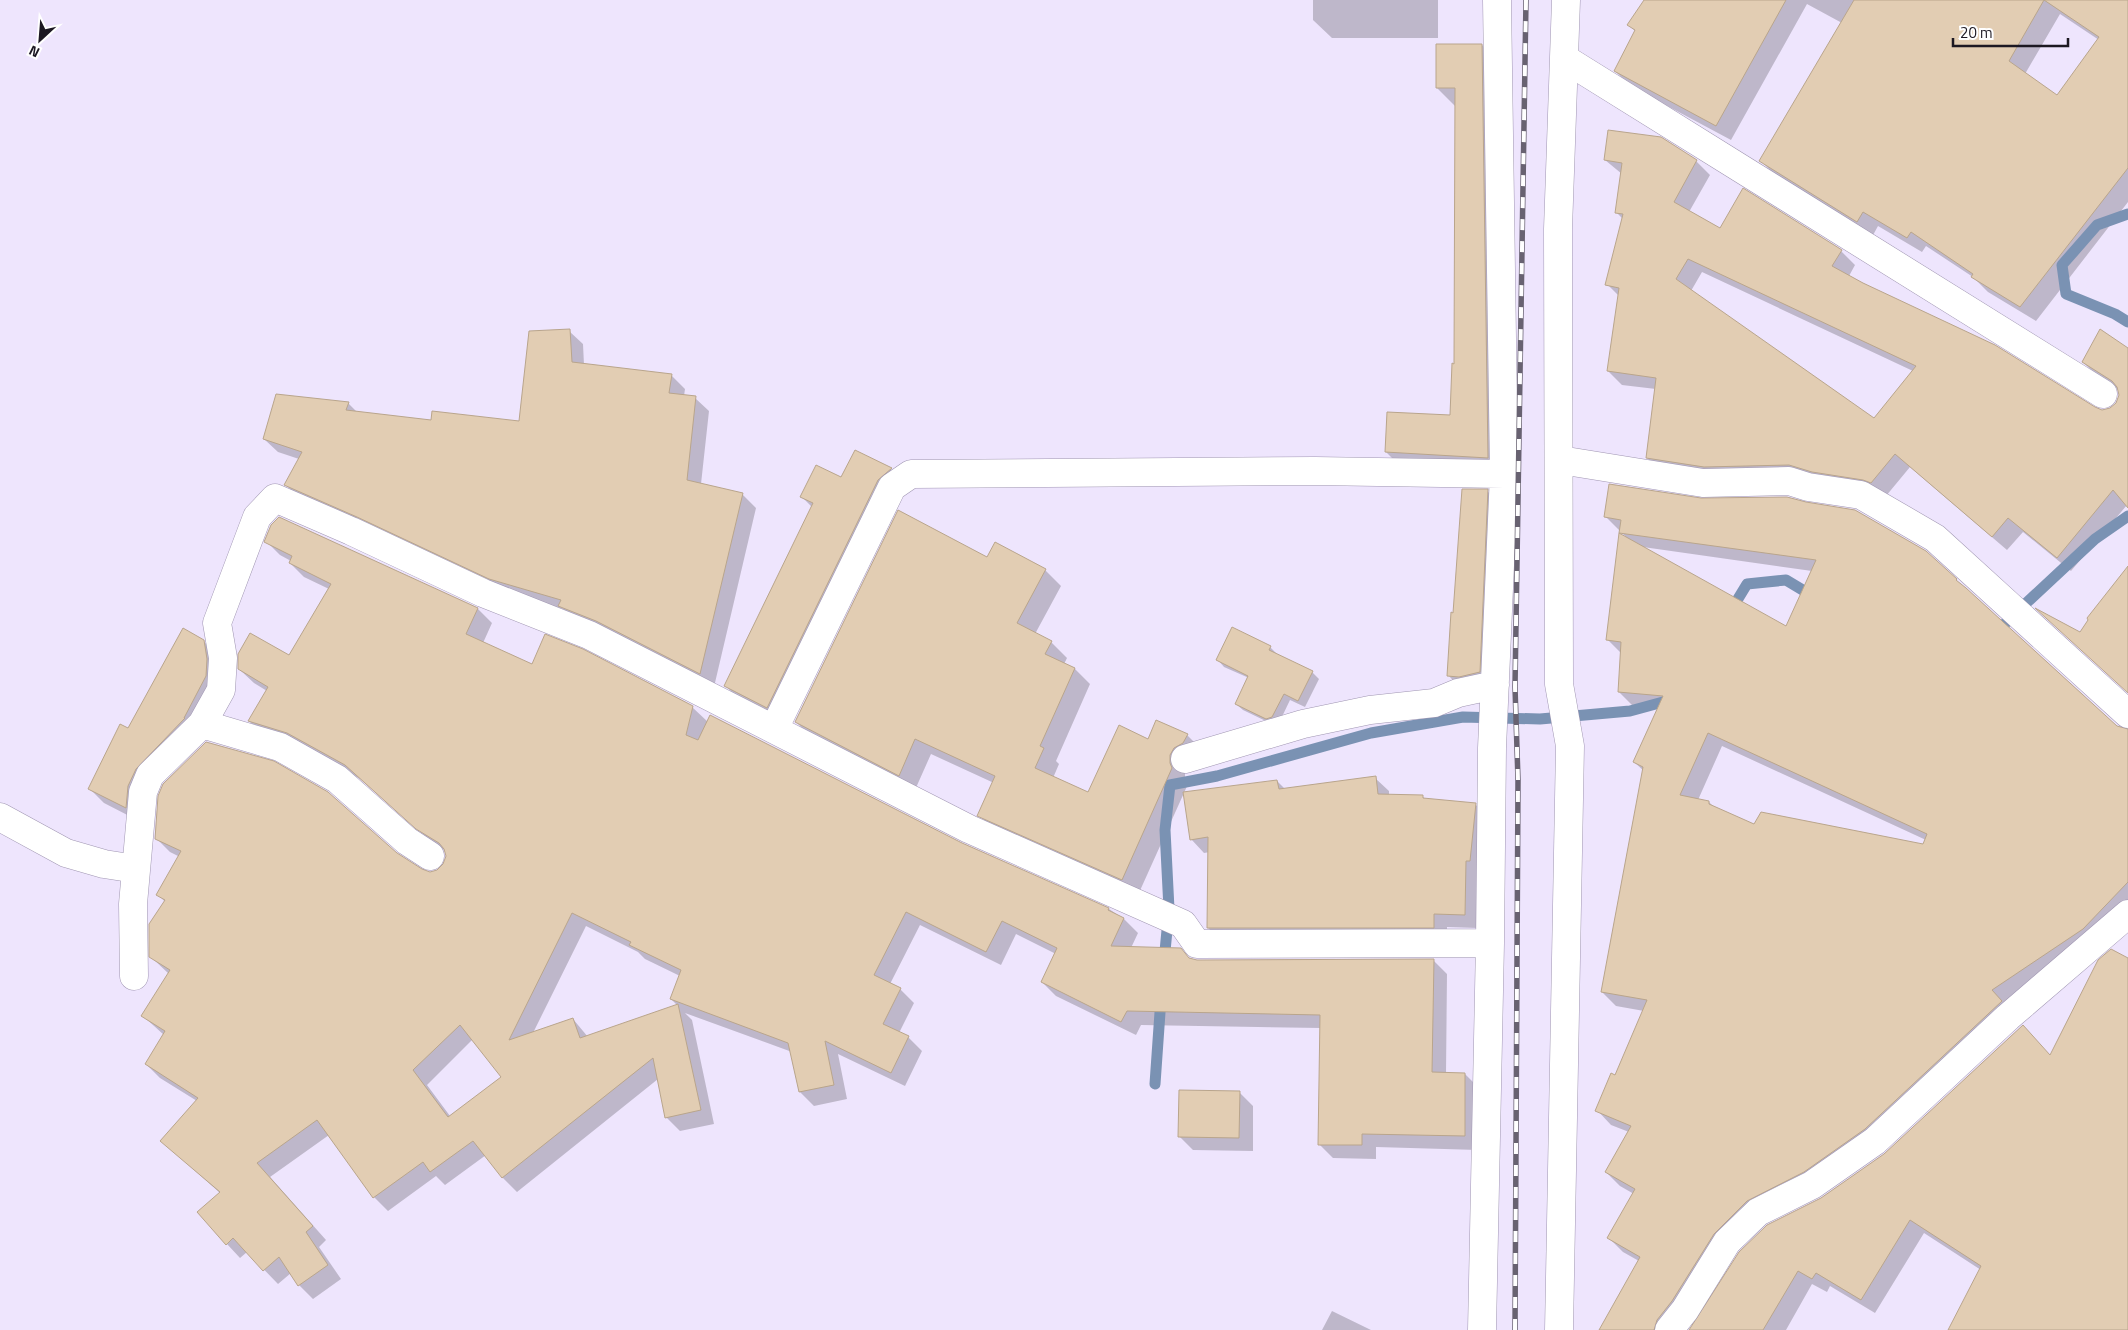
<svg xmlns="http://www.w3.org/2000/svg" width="2128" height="1330" font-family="'Titillium Web',sans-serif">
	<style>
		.shadow { fill: #0003; fill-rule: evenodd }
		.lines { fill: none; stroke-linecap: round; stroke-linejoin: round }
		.stream { stroke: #7a92b3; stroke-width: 11 }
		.building { fill: #e2cdb3; stroke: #b9a58c; fill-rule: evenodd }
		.minor-casing { stroke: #a096b2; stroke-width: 29 }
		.minor { stroke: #fff; stroke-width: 28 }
		.rail-casing { stroke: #686271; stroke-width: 5.5 }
		.rail { stroke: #fff; stroke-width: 4; stroke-dasharray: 11; stroke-linecap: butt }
	</style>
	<rect width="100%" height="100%" fill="#eee5fd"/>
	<path class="shadow" d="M1313,0H1438V38H1332L1313,20Z
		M1645,0H2128V202L2036,321L1988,292L1973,277L1926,246L1922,252L1878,226L1872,237L1776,176L1761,161L1842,23L1807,4L1731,140L1630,86L1615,71L1635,31L1629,25ZM2060,14L2099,40L2057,97L2025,74Z
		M1482,45L1500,63L1506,476L1404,470L1386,452L1451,416L1456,365L1455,106L1437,88Z
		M1605,160L1696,161L1710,175L1689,212L1721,230L1841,251L1855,265L1849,276L2094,408L2103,411L2110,409L2117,403L2120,395L2119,390L2097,376L2083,362L2128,349V506L2127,505L2071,571L2023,532L2007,550L1910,467L1886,496L1661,472L1647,458L1656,389L1622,385L1608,371L1619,296L1607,284L1623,219L1616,212L1622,174ZM1702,272L1913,371L1874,419L1691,291Z
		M569,331L583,344L584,365L671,375L685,389L684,396L695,398L709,411L701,484L742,494L756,508L714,687L573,619L563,609L504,592L299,498L286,485L299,459L278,452L264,439L348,403L358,413L433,422H520Z
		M855,451L891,469L905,482L781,721L739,700L726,686L813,508L802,497L842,479Z
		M1487,491L1501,504L1493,686L1462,690L1449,676L1455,614Z
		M1606,517L1956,580L2117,727L2128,730V911L2015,1016L1765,1212L1675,1330H1600L1639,1261L1623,1252L1609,1238L1634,1194L1620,1186L1606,1172L1629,1132L1611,1125L1597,1110L1615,1076L1644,1011L1616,1006L1602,992L1644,771L1634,762L1659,708L1633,706L1619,692L1622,654L1607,639L1626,537ZM1643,547L1812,571L1786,628ZM1722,746L1926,840L1924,846L1755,826L1715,808L1709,802L1698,800Z
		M279,518L478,609L492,623L483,643L532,666L692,707L708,722L961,844L1109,909L1124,919L1138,933L1131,948L1180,949L1190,959L1197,961L1433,960L1447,974L1446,1074H1465L1479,1088L1478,1150L1376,1147V1159L1333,1158L1319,1144L1321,1028L1141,1025L1136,1035L1056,996L1042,982L1056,954L1016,934L1001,965L920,925L890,984L900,989L914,1003L899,1033L908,1037L922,1051L905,1086L838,1054L847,1099L814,1106L800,1092L792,1052L685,1013L692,1020L714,1124L680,1131L666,1117L658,1079L517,1192L503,1178L486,1155L445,1185L436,1176L388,1211L374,1197L329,1135L270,1177L326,1240L319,1247L341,1279L313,1299L299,1285L291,1273L278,1284L247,1252L240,1258L227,1244L220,1193L162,1141L197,1101L160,1078L146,1064L164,1035L143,1016L169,974L151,957L165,902L158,894L180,857L170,852L156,838L396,854L421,870L430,873L438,871L444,866L447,857L446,851L432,842L360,779L303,747L263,735L249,721L267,691L254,683L239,669L289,657L329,589L304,577L290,563L291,561L280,555L266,541ZM586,926L638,952L645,959L680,976L671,999L678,1006L588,1037L573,1019L533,1033ZM473,1039L502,1077L450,1116L427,1085Z
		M988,559L1045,570L1061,586L1035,634L1051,642L1067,658L1064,664L1075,669L1090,684L1056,761L1059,764L1053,778L1088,794L1149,740L1187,735L1203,751L1185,771V780L1188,784L1138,895L995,831L979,815L994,783L931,754L915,790L812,738L796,722Z
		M203,641L218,655L221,674L149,783L139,821L104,803L90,789L129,730Z
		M1270,647L1277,654L1312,672L1319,679L1305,707L1290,700L1279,723L1274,725L1243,710L1236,704L1249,678L1224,667L1218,660Z
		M1375,778L1389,791V796H1422L1425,799L1475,804L1489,818L1478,928L1447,927V941H1222L1208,928L1210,852L1204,853L1191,839L1277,781L1285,789Z
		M2128,959V1330H1950L1981,1270L1924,1233L1875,1313L1830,1286L1827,1292L1812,1284L1786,1330H1690L1821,1199L2051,1056Z
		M1239,1092L1253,1106V1151L1193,1150L1179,1136Z
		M1332,1311L1371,1330H1322Z"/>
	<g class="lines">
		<path class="stream" d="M2128,214L2097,225L2062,265L2066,294L2115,314L2128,322
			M1730,612L1747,584L1786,580L1816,598
			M1996,636L2007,621L2095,539L2128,516
			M1164,962L1169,909L1165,830L1170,785L1217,776L1371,733L1463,717L1540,719L1630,711L1674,699
			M1155,1084L1161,998"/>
	</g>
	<path class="building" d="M1644,0H1786L1716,126L1614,71L1635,30L1627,25Z
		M1854,0H2128V168L2020,307L1971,277L1973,274L1911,232L1907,238L1863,212L1857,222L1759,161ZM2044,0L2099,37L2057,95L2009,61Z
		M1436,44H1482L1488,458L1385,452L1387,412L1450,415L1452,363L1454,364L1455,88H1436Z
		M1608,130L1661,137L1697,160L1674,202L1720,228L1743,188L1842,250L1832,266L1863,283L1995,345L2095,407L2102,410L2110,408L2116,403L2119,395L2117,387L2112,381L2082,362L2100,329L2128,348V508L2113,490L2057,558L2008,518L1992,537L1895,454L1871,483L1863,480L1812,472L1789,465L1704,467L1646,458L1656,378L1607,371L1619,288L1605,285L1623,214L1615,213L1622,163L1604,160ZM1688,259L1916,366L1874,418L1676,279Z
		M570,329L572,362L672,374L669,393L696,396L687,480L743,493L700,674L596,621L558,606L561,600L489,579L357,517L284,485L302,452L263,439L276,394L349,402L346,410L431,420L432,411L519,421L529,331Z
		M855,450L892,468L878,480L767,708L724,686L813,503L800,497L816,465L841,477Z
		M1609,484L1701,498L1787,497L1806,502L1855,510L1926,551L1957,579L1956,580L1966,588L2117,726L2128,729V882L2083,929L1992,990L2002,1001L1865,1129L1804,1172L1747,1201L1714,1234L1672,1301L1657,1320L1654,1330H1599L1640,1257L1607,1238L1635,1189L1605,1172L1631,1126L1595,1111L1611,1073L1615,1075L1647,1000L1601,992L1643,767L1633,762L1663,696L1618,692L1621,642L1606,640L1619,533L1786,626L1816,560L1619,533L1621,520L1604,517ZM1708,733L1927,834L1923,844L1761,812L1754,824L1709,804V801L1680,795Z
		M1462,489H1488L1480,672L1459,677L1447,676L1451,612L1453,613Z
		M898,510L987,557L995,542L1046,569L1017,623L1052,641L1045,654L1075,668L1040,746L1044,748L1035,768L1088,792L1119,725L1148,739L1156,720L1188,734L1183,743L1174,748L1170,755V763L1172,768L1122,880L977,816L995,776L915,739L899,776L795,722Z
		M279,517L478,608L466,634L532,664L545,634L583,649L693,706L686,735L698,740L710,715L962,843L1109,908L1108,910L1124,918L1111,946L1181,948L1189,958L1197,960L1434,959L1432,1072L1465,1073V1136L1362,1134V1145H1318L1320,1015L1127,1011L1121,1022L1041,982L1057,948L1002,921L986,952L906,912L874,975L901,988L883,1024L909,1036L891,1073L825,1041L834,1085L799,1092L788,1043L670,999L681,970L629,945L631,942L572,913L509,1040L573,1018L580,1038L678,1004L701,1110L665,1118L653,1058L502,1178L473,1141L430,1172L423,1162L373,1198L317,1120L257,1163L313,1226L306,1232L328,1265L298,1286L279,1257L263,1271L233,1238L226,1245L197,1212L220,1192L160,1141L198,1098L145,1064L165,1031L141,1016L170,970L149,957V924L165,900L156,895L181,851L155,839L158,796L163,784L206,742L274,761L328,792L397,853L422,869L430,872L437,870L443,864L446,856L444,849L439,843L416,829L345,765L287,733L248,721L268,687L238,669V654L250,633L289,655L331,584L289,563L292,556L264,542L271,525ZM460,1025L501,1077L448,1117L413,1070Z
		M2128,566V693L2035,608L2080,632L2088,620L2087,618Z
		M1232,627L1271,646L1269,650L1313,671L1298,701L1284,694L1272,717L1266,719L1235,704L1248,676L1216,660Z
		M183,628L204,640L207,659L206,676L184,718H185L136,769L128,786L126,808L88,789L120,724L128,728Z
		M1376,776L1378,794L1423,795V798L1476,803L1470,861H1466L1465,915L1434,914V928H1207L1208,837L1190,840L1183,792L1277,780L1279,789Z
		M2111,949L2128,958V1330H1948L1981,1266L1910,1220L1861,1300L1816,1273L1812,1279L1798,1271L1763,1330H1689L1739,1252L1767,1225L1821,1198L1884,1154L2023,1025L2050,1055L2098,960Z
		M1179,1090L1240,1091L1239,1138L1178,1137Z"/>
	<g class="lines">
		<g class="minor-casing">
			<path id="minor" d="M1565,59L2103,394
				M1560,460L1703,483L1789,481L1808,487L1861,495L1935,538L2128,714
				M202,724L280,747L337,779L407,841L430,856
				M774,729L892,487L911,474L1315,471L1504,474
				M1185,759L1303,724L1370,710L1434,703L1458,693L1495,685
				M0,817L66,853L104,864L136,869
				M134,976L133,904L143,792L150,775L202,724L221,690L223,658L217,623L257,517L275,498L351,531L483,593L589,635L969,829L1183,924L1197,944L1490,943
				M1482,1330L1490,943L1492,748L1504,474L1497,0
				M1559,1330L1570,746L1559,684L1558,229L1566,0
				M1669,1330L1685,1310L1727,1242L1758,1212L1812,1185L1875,1141L2008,1017L2128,914"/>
		</g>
		<use href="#minor" class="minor"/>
		<g class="rail-casing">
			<path id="rail" d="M1515,1330L1518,780L1515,687L1526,0"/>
		</g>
		<use href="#rail" class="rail"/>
	</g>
	<g transform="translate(40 40) rotate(206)" stroke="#ffffff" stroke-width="4" paint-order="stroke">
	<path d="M0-4L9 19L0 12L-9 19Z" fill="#1c1822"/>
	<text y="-8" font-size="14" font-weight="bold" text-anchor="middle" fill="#1c1822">N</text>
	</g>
	<path d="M1953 38v8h115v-8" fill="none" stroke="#1c1822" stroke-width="2.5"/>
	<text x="1960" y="38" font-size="15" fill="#1c1822" stroke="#ffffff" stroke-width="4" paint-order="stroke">20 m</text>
</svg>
